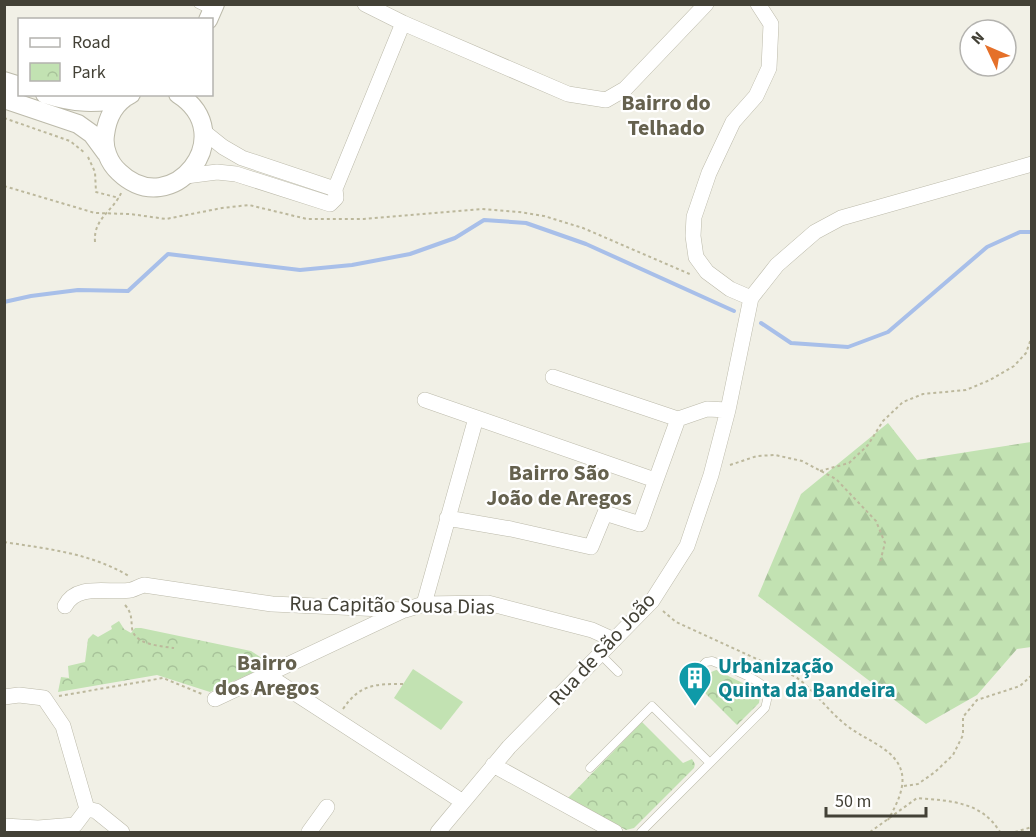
<svg xmlns="http://www.w3.org/2000/svg" width="1036" height="837" font-family="'Source Sans 3',sans-serif">
	<style>
		.grass { fill: #c2e2b2 }
		.forest { fill: url(#forest-firs) }
		.park { fill: url(#park-crowns) }
		.lines { fill: none; stroke-linecap: round; stroke-linejoin: round }
		.stream { stroke: #a8bfe9; stroke-width: 4 }
		.service-casing { stroke: #bcbaaa; stroke-width: 9 }
		.minor-casing { stroke: #bcbaaa; stroke-width: 16 }
		.tertiary-casing { stroke: #bcbaaa; stroke-width: 20 }
		.path { stroke: #bcb89c; stroke-width: 2; stroke-dasharray: 3 3; stroke-linecap: butt }
		.service { stroke: #fff; stroke-width: 8 }
		.minor { stroke: #fff; stroke-width: 15 }
		.tertiary { stroke: #fff; stroke-width: 18 }
		.labels { text-anchor: middle; stroke-width: 4.5; stroke-linejoin: round; paint-order: stroke }
		.street-label { font-size: 21px; fill: #434136; stroke: #fff }
		.culture-label { font-size: 21px; font-weight: bold; fill: #0d838f; stroke: #fff; text-anchor: start }
		.neighbourhood-label { font-size: 22px; font-weight: bold; fill: #65614e; stroke: #fff }
	</style>
	<defs>
		<pattern id="forest-firs" width="22" height="20" patternUnits="userSpaceOnUse" patternTransform="scale(1.5)"><rect width="22" height="20" fill="#c2e2b2"/><path d="M5 1l3.5 6h-7zM16 11l3.5 6h-7z" fill="#a8c39a"/></pattern>
		<pattern id="park-crowns" width="20" height="18" patternUnits="userSpaceOnUse" patternTransform="scale(1.5)"><rect width="20" height="18" fill="#c2e2b2"/><path d="M2 6a3 3 0 1 1 6 0M12 15a3 3 0 1 1 6 0" fill="none" stroke="#a8c39a"/></pattern>
	</defs>
	<rect width="100%" height="100%" fill="#f1f0e6"/>
	<path class="grass" d="M413,669L463,702L441,730L394,698Z"/>
	<path class="forest" d="M888,423L917,460L1031,442V647L1017,649L977,695L926,724L758,596L801,494Z"/>
	<path class="park" d="M119,621L124,629L131,633L135,628H141L251,651L265,660L267,666L210,692L157,675L58,692L61,677L69,678L68,666L85,662L88,639L93,634L98,637L112,629L111,626Z
		M716,670L755,689L760,696L759,703L737,725L697,685L709,673Z
		M642,722L683,763L692,759L695,764L694,768L634,828L626,830L568,798Z"/>
	<g class="lines">
		<path class="stream" d="M4,302L31,296L78,290L128,291L168,254L300,270L352,265L410,254L455,238L484,220L526,223L586,244L734,311
			M761,323L791,343L848,347L888,332L987,247L1020,232H1032"/>
		<g class="service-casing">
			<path id="service" d="M198,4L212,11
				M600,654L618,672
				M590,768L652,706L710,763
				M641,832L765,708C767,701 769,695 765,688C758,678 724,666 712,661L706,662L693,675"/>
		</g>
		<g class="minor-casing">
			<path id="minor" d="M365,4L403,23L568,94L606,100L625,89L706,4
				M186,176L217,172L236,174L330,204L336,198L335,189L242,158L223,147L203,131
				M335,189L403,23
				M751,298L730,289L707,272L696,257L693,236L694,217L709,173L733,122L756,96L769,68L771,24L758,4
				M553,377L678,419
				M425,400L655,480
				M447,518L511,529L591,547L605,513L640,524L678,419L707,409L728,410
				M424,604L476,418
				M65,606C77,582 111,594 131,590C135,589 140,586 144,585L272,604L405,610L424,604L488,603L592,630L614,640
				M267,675L463,802
				M4,697L19,695L44,698L63,726L87,809L75,825L38,828L4,826
				M215,699L402,611
				M493,765L615,832
				M87,809L96,811L122,832
				M309,832L327,807
				M438,832L509,747L652,601L687,546L711,475L728,410L751,298L777,265L815,232L841,218L1032,164"/>
		</g>
		<g class="tertiary-casing">
			<path id="tertiary" d="M208,20L215,4
				M4,81L20,86
				M45,94C73,103 97,105 126,97
				M131,94C115,102 107,118 105,135C103,148 109,163 119,172C172,223 242,135 178,94
				M4,99L78,124L92,134L106,153"/>
		</g>
		<path class="path" d="M4,118L70,141L85,153
			M88,157L95,172L96,192L119,198
			M4,186L95,213L130,214L166,219L222,208L249,205L307,219H364L481,209L519,212L544,216L583,228L692,275
			M95,242C93,218 114,211 122,191
			M730,465L757,456L775,455L802,461L836,479L876,521L885,543L880,562
			M820,471L849,463L868,445L883,421L903,402L923,394L966,390L990,380L1014,366L1026,353L1032,336
			M4,542C48,549 90,553 129,576
			M125,605C132,613 131,618 132,628C134,645 161,646 174,648
			M663,611L676,622L796,677C815,691 828,711 846,725C856,733 867,738 878,745C913,766 905,790 888,820
			M59,696L163,678L202,694
			M343,709C360,684 375,684 403,684
			M904,786L918,784L935,772L953,755L963,735V717L977,700L1020,686L1032,675
			M870,832L917,798C950,801 981,801 1000,832
			M1015,832L1032,827"/>
		<use href="#service" class="service"/>
		<use href="#minor" class="minor"/>
		<use href="#tertiary" class="tertiary"/>
	</g>
	<defs>
		<g id="building-pin" transform="scale(1.725)"><path d="M0 17L-7.5 6A9.5 9.5 0 1 1 7.5 6Z" fill="#0f9aa8" stroke="#fff"/><path d="M-4-6H4V6H1V3H-1V6H-4ZM-2.5-4.3h1.7v1.8h-1.7ZM.8-4.3h1.7v1.8H.8ZM-2.5-1h1.7V.8h-1.7ZM.8-1h1.7V.8H.8Z" fill="#fff"/></g>
	</defs>
	<g fill-rule="evenodd">
		<use href="#building-pin" x="695" y="678"/>
	</g>
	<g class="labels">
		<g class="street-label">
			<text transform="translate(392 605) rotate(1)" y="7">Rua Capitão Sousa Dias</text>
			<text transform="translate(602 649) rotate(-47)" y="7">Rua de São João</text>
		</g>
		<g class="culture-label">
			<text x="718" y="673">Urbanização<tspan x="718" dy="24">Quinta da Bandeira</tspan></text>
		</g>
		<g class="neighbourhood-label">
			<text x="666" y="110">Bairro do<tspan x="666" dy="25">Telhado</tspan></text>
			<text x="559" y="480">Bairro São<tspan x="559" dy="25">João de Aregos</tspan></text>
			<text x="267" y="670">Bairro<tspan x="267" dy="25">dos Aregos</tspan></text>
		</g>
	</g>
	<rect width="1036" height="837" fill="none" stroke="#434136" stroke-width="12"/>
	<rect x="18" y="18" width="195" height="78" fill="#ffffff" stroke="#b4b3af" stroke-width="1.5"/>
	<rect x="30" y="38" width="30" height="9" fill="#ffffff" stroke="#b4b3af" stroke-width="1.5"/>
	<text x="72" y="48" font-size="18" fill="#434136">Road</text>
	<rect x="30" y="63" width="30" height="18" fill="url(#park-crowns)" stroke="#b4b3af" stroke-width="1.5"/>
	<text x="72" y="78" font-size="18" fill="#434136">Park</text>
	<g transform="translate(988 48) rotate(314)"><circle r="28" fill="#ffffff" stroke="#b4b3af" stroke-width="1.5"/>
	<path d="M0-4.5L10 22L0 15L-10 22Z" fill="#e57029"/>
	<text y="-9" font-size="16" font-weight="bold" text-anchor="middle" fill="#434136">N</text>
	</g>
	<path d="M826 807v9h100v-9" fill="none" stroke="#434136" stroke-width="3"/>
	<text x="835" y="807" font-size="18" fill="#434136" stroke="#ffffff" stroke-width="4.5" paint-order="stroke">50 m</text>
</svg>
